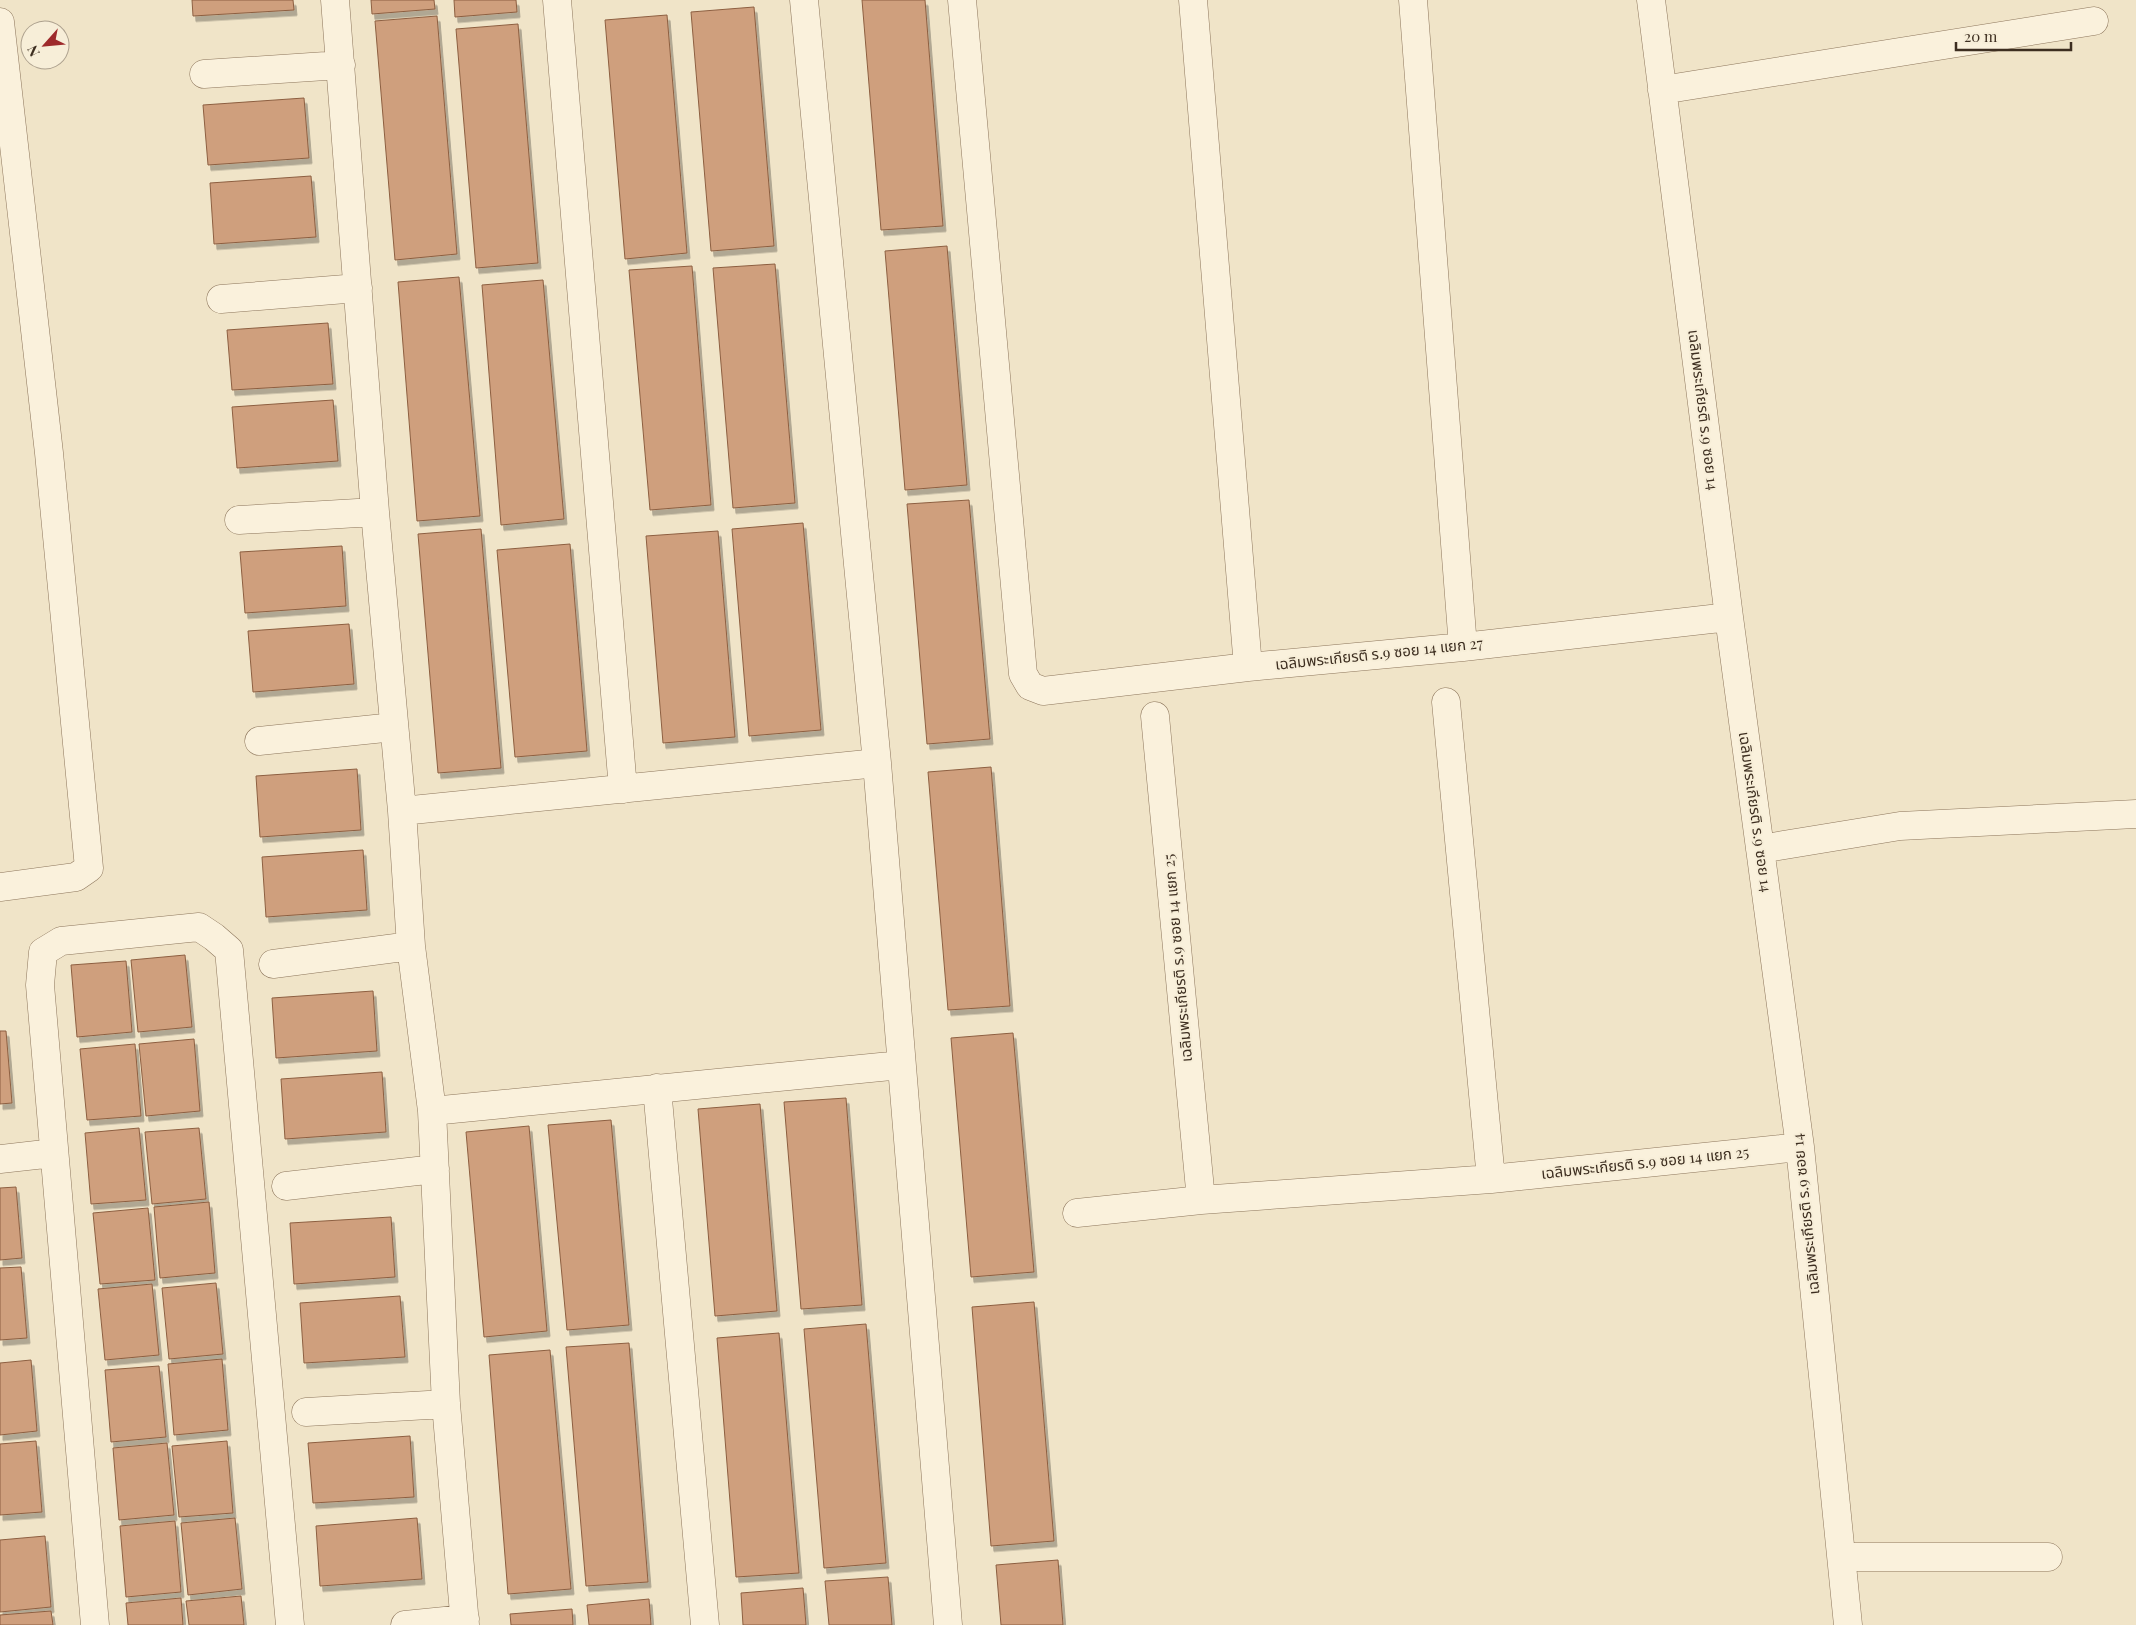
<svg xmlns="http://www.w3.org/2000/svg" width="2136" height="1625" font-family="'Playfair Display','Noto Sans Thai',serif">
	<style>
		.building { fill: #cf9f7d; stroke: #8d5f41; filter: url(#shadow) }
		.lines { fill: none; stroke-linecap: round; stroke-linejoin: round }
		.street-casing { stroke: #8d765c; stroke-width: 29 }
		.street { stroke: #faf1dc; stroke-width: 28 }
		.labels { text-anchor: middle; stroke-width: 4; stroke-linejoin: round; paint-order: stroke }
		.street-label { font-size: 15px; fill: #3d2e20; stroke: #f7eed8 }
	</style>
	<defs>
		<filter id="shadow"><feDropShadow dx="3" dy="5.5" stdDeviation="0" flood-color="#0004"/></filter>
	</defs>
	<rect width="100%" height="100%" fill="#f0e4c8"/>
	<path class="building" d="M192,0H293L294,10L193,16Z
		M371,0H434L435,9L372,14Z
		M454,0H516L517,12L455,17Z
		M862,0H925L943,226L881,230Z
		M754,7L774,246L711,251L691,12Z
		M667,15L687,253L625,259L605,20Z
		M437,16L457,254L395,260L375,21Z
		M518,24L538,263L476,268L456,29Z
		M304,98L309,158L208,165L203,105Z
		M311,176L316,237L214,244L210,183Z
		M947,246L967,485L905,490L885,251Z
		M775,264L795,503L733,508L713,268Z
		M692,266L711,505L650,510L629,270Z
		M459,277L480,516L417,521L398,282Z
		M543,280L564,519L501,525L482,285Z
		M328,323L333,384L232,390L227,330Z
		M333,400L338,461L237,468L232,407Z
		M969,500L990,739L927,744L907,504Z
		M803,523L821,730L749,736L732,529Z
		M481,529L501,768L438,773L418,534Z
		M718,531L735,737L663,743L646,536Z
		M570,544L587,751L515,757L497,550Z
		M342,546L346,606L245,613L240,552Z
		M349,624L354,684L253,692L248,631Z
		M991,767L1010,1006L948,1010L928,772Z
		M357,769L361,830L260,837L256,776Z
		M363,850L367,910L266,917L262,857Z
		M185,955L192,1027L138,1032L131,960Z
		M126,961L132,1032L77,1037L71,965Z
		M373,991L377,1051L276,1058L272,998Z
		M0,1031H6L12,1103L0,1104Z
		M1013,1033L1034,1272L971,1277L951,1038Z
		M194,1039L200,1111L146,1116L139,1044Z
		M135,1044L141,1116L87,1120L80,1049Z
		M382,1072L386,1132L285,1139L281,1079Z
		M846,1098L862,1305L801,1309L784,1102Z
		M760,1104L777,1311L715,1316L698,1109Z
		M611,1120L629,1325L567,1330L548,1125Z
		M529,1126L547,1331L484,1337L466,1132Z
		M139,1128L146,1200L91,1204L85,1133Z
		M199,1128L206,1199L152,1204L145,1132Z
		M16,1187L22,1258L0,1260V1188Z
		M209,1202L215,1273L160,1278L154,1207Z
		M148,1208L155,1280L100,1284L93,1213Z
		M391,1217L395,1277L294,1284L290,1223Z
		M21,1267L27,1338L0,1340V1268Z
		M216,1283L223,1354L169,1359L162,1288Z
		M152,1284L159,1355L105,1360L98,1289Z
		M400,1296L405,1357L304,1363L300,1303Z
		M1034,1302L1054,1541L991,1546L972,1307Z
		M866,1324L886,1563L824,1568L804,1329Z
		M779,1333L799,1573L736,1577L717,1338Z
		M629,1343L648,1582L586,1586L566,1347Z
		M550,1350L571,1589L508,1594L489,1355Z
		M222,1359L228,1430L174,1435L168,1364Z
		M31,1360L37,1431L0,1435V1363Z
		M159,1366L166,1437L111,1442L105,1370Z
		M410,1436L414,1497L313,1503L308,1443Z
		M36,1441L42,1512L0,1515V1444Z
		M227,1441L233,1513L179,1517L172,1446Z
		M167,1443L174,1515L119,1520L113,1448Z
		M235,1518L242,1589L188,1595L181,1523Z
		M417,1518L422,1579L320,1586L316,1526Z
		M175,1521L181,1592L126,1597L120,1526Z
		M45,1536L51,1607L0,1612V1540Z
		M1058,1560L1063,1625H1001L996,1565Z
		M888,1577L892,1625H829L825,1581Z
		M803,1588L806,1625H743L741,1593Z
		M241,1596L244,1625H189L186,1601Z
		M181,1598L183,1625H128L126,1603Z
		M649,1599L651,1625H589L587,1605Z
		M572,1609L573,1625H511L510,1614Z
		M51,1611L53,1625H0V1615Z"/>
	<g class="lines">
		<g class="street-casing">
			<path id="street" d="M335,0L375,512L402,811L411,946L432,1111L446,1404L465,1625
				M557,0L623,789
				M804,0L877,763L948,1625
				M962,0L1023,674L1030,686L1043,691L1248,667L1463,647L1729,617
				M1193,0L1248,667
				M1413,0L1463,647
				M1651,0L1729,617L1800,1147L1848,1625
				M0,22L49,453L89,868L76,877L0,887
				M204,74L341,65
				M1662,90L2094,21
				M221,299L358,288
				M239,520L375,512
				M1446,702L1491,1179
				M1155,716L1201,1200
				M259,741L394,727
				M402,811L877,763
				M1760,849L1900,826L2136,814
				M273,964L411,946
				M657,1088L705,1625
				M432,1111L901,1065
				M0,1159L54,1153
				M286,1186L435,1169
				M1077,1213L1201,1200L1491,1179L1800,1147
				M306,1412L446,1404
				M1842,1557H2048
				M95,1625L40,985L43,952L61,941L199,927L214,937L229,950L290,1625
				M405,1625L465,1619"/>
		</g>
		<use href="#street" class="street"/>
	</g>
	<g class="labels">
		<g class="street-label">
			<text transform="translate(1703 410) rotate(83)" y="5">เฉลิมพระเกียรติ ร.9 ซอย 14</text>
			<text transform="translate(1379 654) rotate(-6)" y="5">เฉลิมพระเกียรติ ร.9 ซอย 14 แยก 27</text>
			<text transform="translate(1755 812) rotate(82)" y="5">เฉลิมพระเกียรติ ร.9 ซอย 14</text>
			<text transform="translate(1178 958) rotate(-95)" y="5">เฉลิมพระเกียรติ ร.9 ซอย 14 แยก 25</text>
			<text transform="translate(1645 1163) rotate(-6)" y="5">เฉลิมพระเกียรติ ร.9 ซอย 14 แยก 25</text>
			<text transform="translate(1806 1214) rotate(-96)" y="5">เฉลิมพระเกียรติ ร.9 ซอย 14</text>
		</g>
	</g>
	<g transform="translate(45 45) rotate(243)"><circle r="24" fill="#f7eed8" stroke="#ada18e"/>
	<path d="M0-4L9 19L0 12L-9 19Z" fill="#9e2a2b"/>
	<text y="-8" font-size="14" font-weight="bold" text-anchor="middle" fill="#3d2e20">N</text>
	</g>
	<path d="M1956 42v8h115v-8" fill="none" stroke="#3d2e20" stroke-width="2.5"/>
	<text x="1964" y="42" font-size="15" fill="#3d2e20" stroke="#f7eed8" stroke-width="4" paint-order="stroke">20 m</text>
</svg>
